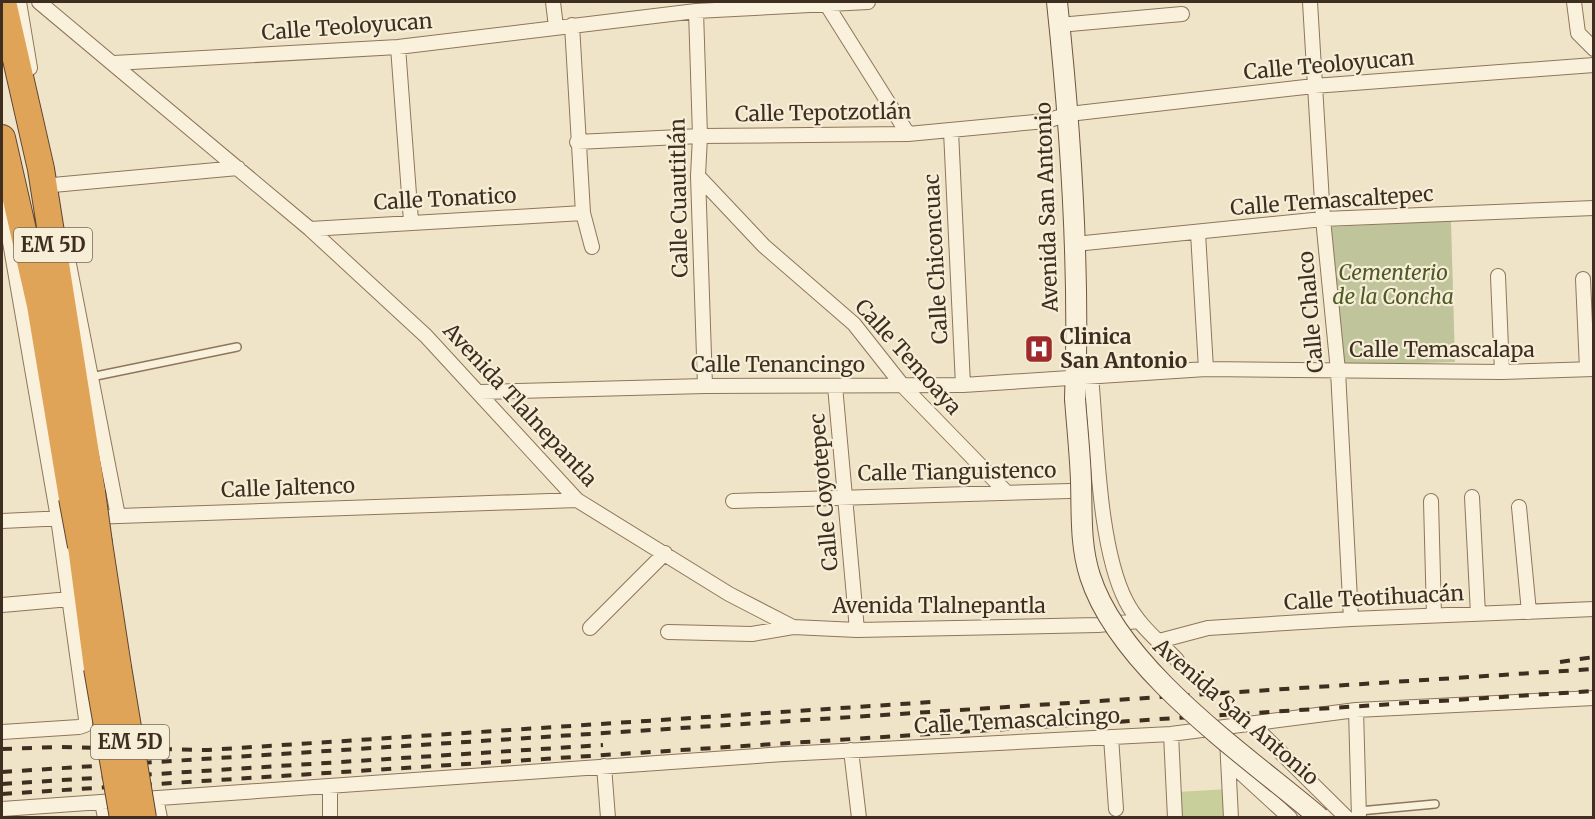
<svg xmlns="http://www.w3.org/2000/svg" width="1595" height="819" font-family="Merriweather,serif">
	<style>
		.green { fill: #c9cf9b }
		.cemetery { fill: #bfc49a }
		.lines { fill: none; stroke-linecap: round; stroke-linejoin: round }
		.service-casing { stroke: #8d765c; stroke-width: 10 }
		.minor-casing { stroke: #8d765c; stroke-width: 16 }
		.secondary-casing { stroke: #6f573f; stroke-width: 22 }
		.motorway-casing { stroke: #5b4430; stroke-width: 28 }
		.service { stroke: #faf1dc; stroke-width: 7 }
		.minor { stroke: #faf1dc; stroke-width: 14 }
		.secondary { stroke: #faf1dc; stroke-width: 20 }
		.motorway { stroke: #e0a458; stroke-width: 26 }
		.rail { stroke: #3d2e20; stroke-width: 4; stroke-dasharray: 10 10; stroke-linecap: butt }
		.secondary-bridge-casing { stroke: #6f573f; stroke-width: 22; stroke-linecap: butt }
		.motorway-bridge-casing { stroke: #5b4430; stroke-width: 28; stroke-linecap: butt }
		.secondary-bridge { stroke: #faf1dc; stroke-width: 20 }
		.motorway-bridge { stroke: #e0a458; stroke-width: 26 }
		.labels { text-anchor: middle; stroke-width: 4.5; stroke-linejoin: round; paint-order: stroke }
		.shield { fill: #f7eed8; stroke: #756857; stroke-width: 1.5 }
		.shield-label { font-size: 20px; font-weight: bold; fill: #3d2e20 }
		.street-label { font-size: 21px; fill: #3d2e20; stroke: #f7eed8 }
		.park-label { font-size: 21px; font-style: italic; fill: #4d5a26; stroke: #f7eed8 }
		.poi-label { font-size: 21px; font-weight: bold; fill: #3d2e20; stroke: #f7eed8; text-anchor: start }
	</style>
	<rect width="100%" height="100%" fill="#f0e4c8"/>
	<path class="green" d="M1228,789L1229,817H1179L1177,792Z"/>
	<path class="cemetery" d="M1451,221L1455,362L1338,365L1328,227Z"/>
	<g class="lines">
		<g class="service-casing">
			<path id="service" d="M91,377L237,347
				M1359,811L1435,804"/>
		</g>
		<g class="minor-casing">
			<path id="minor" d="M19,2L30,68
				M39,2L310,229L426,336L577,500L729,594L793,627L857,630L1098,625L1139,621
				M553,2L556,27
				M825,2L908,134
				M1310,2L1323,219L1338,371L1351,619
				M1574,2L1578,33L1594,49
				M696,11L700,136L698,176L705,386
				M572,25L583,213L592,247
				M1059,25L1182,14
				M398,47L411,221
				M114,63L398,47L696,11L868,2
				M951,131L963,385
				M577,142L700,136L908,134L1046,121L1069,114L1314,86L1594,65
				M698,176L764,246L854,324L903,386L1007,493
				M53,185L238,168
				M2,196L58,518L86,719L85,725L79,727L2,732
				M310,229L583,213
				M1198,233L1206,369
				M1075,244L1323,219L1594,208
				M67,254L118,516
				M1498,276L1502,372
				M1583,279L1587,369
				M1091,376C1097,439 1098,546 1126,601C1138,625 1159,641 1177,660
				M835,386L857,630
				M480,392L705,386L963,385L1206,369L1502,372L1594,369
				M1472,497L1478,614
				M733,501L1070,491
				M1431,501L1434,615
				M1519,507L1529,612
				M90,517L577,500
				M2,521L65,518
				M2,605L70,599
				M590,628L665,553
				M668,632L752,634L793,627
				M1159,641L1208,628L1351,619L1594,609
				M1356,710L1359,818
				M1253,725L1347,818
				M1171,734L1175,818
				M1111,737L1116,809
				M1227,739L1231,818
				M851,750L859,818
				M1228,761L1290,818
				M604,766L608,818
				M156,798L160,818
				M102,802L105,818
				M2,809L784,754L1171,734L1356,710L1594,698
				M330,818V786"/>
		</g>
		<g class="secondary-casing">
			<path id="secondary" d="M1057,2C1071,133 1080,266 1075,399"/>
		</g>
		<g class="motorway-casing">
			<path id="motorway" d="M3,2L41,169L92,492
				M2,138L40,305L72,498
				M99,543L118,667
				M81,546L97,668"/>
		</g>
		<use href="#service" class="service"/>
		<use href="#minor" class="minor"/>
		<use href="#secondary" class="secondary"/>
		<use href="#motorway" class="motorway"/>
		<path class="rail" d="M1560,662L1594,657
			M2,749L57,747L208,750L932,702
			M2,772L1594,669
			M2,784L603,745
			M2,794L1594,691"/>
		<g class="secondary-bridge-casing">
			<path id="secondary-bridge" d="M1075,399C1077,426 1080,453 1081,481C1082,513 1080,545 1090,576C1120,670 1246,755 1320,818"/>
		</g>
		<g class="motorway-bridge-casing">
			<path id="motorway-bridge" d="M92,492L99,543
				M72,498L81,546
				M118,667L143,818
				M97,668L123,818"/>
		</g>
		<use href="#secondary-bridge" class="secondary-bridge"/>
		<use href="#motorway-bridge" class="motorway-bridge"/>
	</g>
	<defs>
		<g id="hospital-square" transform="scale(1.5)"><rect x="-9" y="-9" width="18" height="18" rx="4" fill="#9e2a2b" stroke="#f7eed8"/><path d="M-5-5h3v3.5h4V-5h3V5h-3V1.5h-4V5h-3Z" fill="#fff"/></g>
	</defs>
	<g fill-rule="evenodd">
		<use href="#hospital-square" x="1039" y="349"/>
	</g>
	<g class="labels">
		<g class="shield">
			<rect x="14" y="228" width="78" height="34" rx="4.5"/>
			<rect x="91" y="725" width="78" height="34" rx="4.5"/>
		</g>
		<g class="shield-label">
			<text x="53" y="252">EM 5D</text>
			<text x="130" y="749">EM 5D</text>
		</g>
		<g class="street-label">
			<text transform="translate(347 27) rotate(-4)" y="7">Calle Teoloyucan</text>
			<text transform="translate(1329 65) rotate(-5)" y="7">Calle Teoloyucan</text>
			<text transform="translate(823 113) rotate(-1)" y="7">Calle Tepotzotlán</text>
			<text transform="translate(679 198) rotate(-91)" y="7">Calle Cuautitlán</text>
			<text transform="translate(445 199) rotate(-3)" y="7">Calle Tonatico</text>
			<text transform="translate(1332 201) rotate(-4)" y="7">Calle Temascaltepec</text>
			<text transform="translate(1047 207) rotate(-92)" y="7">Avenida San Antonio</text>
			<text transform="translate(936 259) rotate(-93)" y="7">Calle Chiconcuac</text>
			<text transform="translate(1311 312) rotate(-95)" y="7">Calle Chalco</text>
			<text x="1442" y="357">Calle Temascalapa</text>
			<text transform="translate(908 357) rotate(48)" y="7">Calle Temoaya</text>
			<text x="778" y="372">Calle Tenancingo</text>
			<text transform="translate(520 405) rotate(47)" y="7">Avenida Tlalnepantla</text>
			<text transform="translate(957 472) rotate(-1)" y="7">Calle Tianguistenco</text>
			<text transform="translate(288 488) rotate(-2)" y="7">Calle Jaltenco</text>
			<text transform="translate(824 492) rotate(-95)" y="7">Calle Coyotepec</text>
			<text transform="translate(1374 598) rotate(-3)" y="7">Calle Teotihuacán</text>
			<text x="939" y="613">Avenida Tlalnepantla</text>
			<text transform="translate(1236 712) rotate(41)" y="7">Avenida San Antonio</text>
			<text transform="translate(1017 721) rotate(-3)" y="7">Calle Temascalcingo</text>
		</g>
		<g class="park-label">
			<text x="1393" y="280">Cementerio<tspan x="1393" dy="24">de la Concha</tspan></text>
		</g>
		<g class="poi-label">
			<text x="1060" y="344">Clinica<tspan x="1060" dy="24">San Antonio</tspan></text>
		</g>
	</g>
	<rect width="1595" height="819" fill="none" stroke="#3d2e20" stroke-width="6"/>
</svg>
